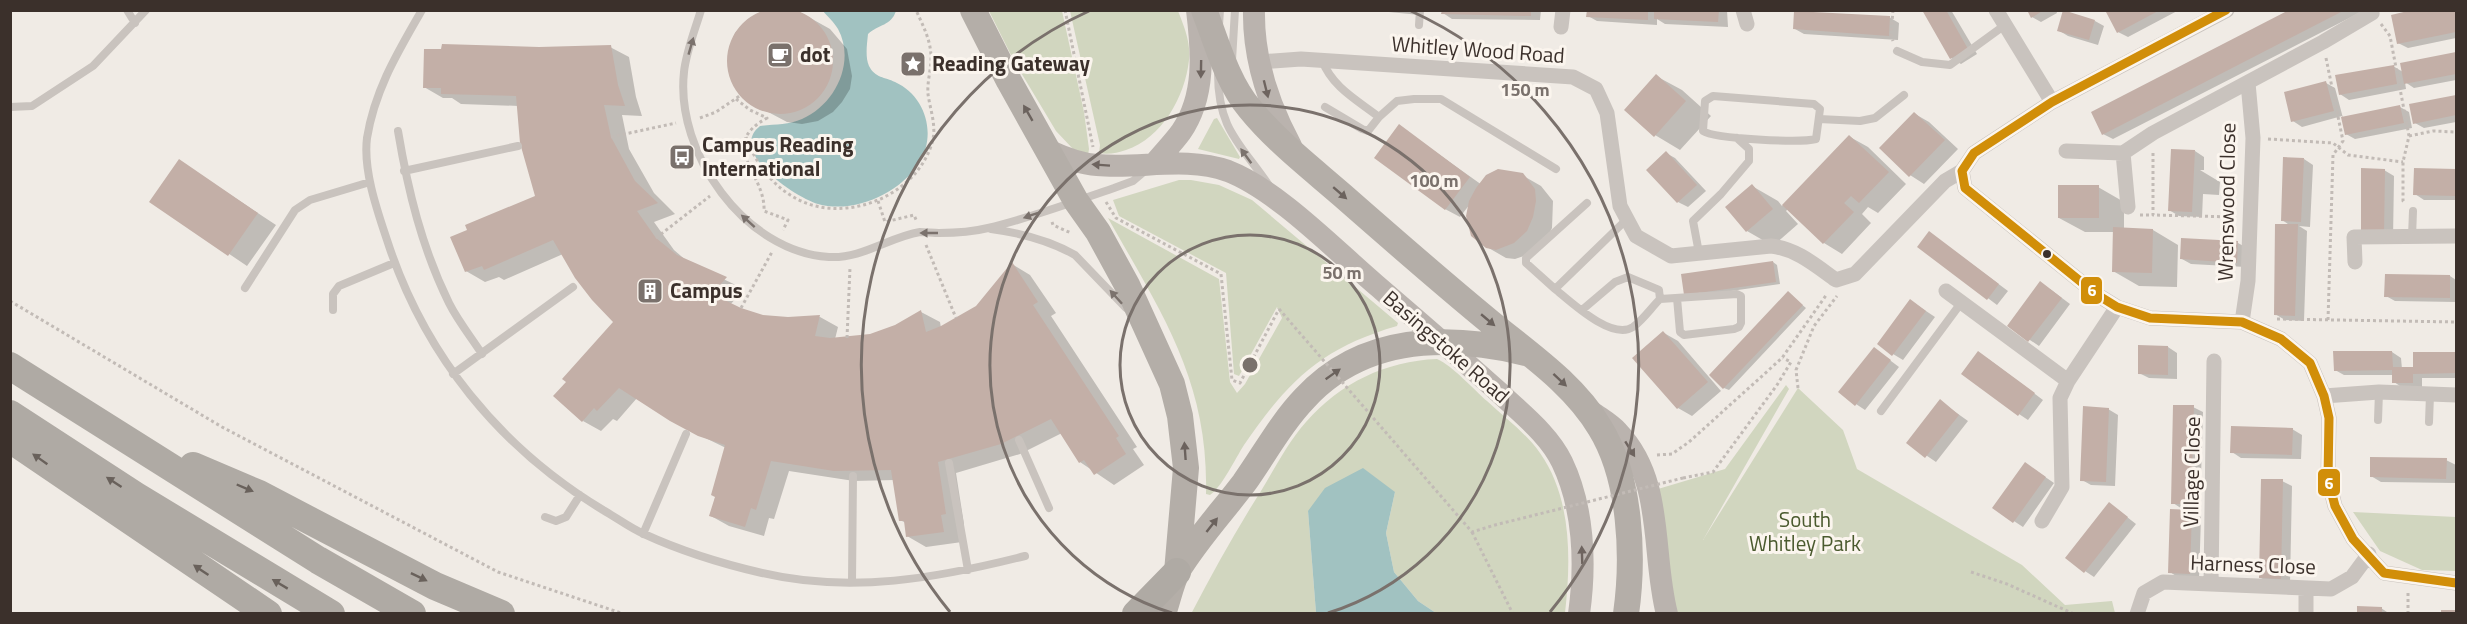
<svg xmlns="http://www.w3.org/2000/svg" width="2467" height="624" font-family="'Titillium Web',sans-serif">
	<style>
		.green { fill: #d1d6bf }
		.water { fill: #a1c2c1 }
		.shadow { fill: #0003 }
		.building { fill: #c3afa7 }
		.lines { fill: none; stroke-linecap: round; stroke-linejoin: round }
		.path { stroke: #c2bbb6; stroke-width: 3; stroke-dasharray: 3 3; stroke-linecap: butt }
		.service { stroke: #c9c3be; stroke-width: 8 }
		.minor { stroke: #c9c3be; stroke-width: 15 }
		.secondary { stroke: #bab3ae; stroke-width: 22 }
		.trunk { stroke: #b4aea8; stroke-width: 26 }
		.motorway { stroke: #afaaa4; stroke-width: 28 }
		.path-bridge { stroke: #c2bbb6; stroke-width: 3; stroke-dasharray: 3 3; stroke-linecap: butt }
		.bus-1-casing { stroke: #fbf5ee; stroke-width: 14 }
		.bus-1 { stroke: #d18e09; stroke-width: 9 }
		.oneway { fill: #7b726d }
		.oneway2 { fill: #6e645f }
		.oneway3 { fill: #6b625d }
		.oneway4 { fill: #69615b }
		.ring { fill: none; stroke: #7a716c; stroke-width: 3 }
		.bus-dot { fill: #3b302b; stroke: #fbf5ee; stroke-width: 2 }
		.labels { text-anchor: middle; stroke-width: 6; stroke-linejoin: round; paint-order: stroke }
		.street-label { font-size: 21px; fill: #3b302b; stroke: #fbf5ee }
		.poi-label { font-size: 21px; font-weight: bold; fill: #3b302b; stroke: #fbf5ee; text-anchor: start }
		.park-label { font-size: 21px; fill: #4a5a2e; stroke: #fbf5ee }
		.centre { fill: #7a716c; stroke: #fbf5ee; stroke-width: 3 }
		.ring-label { font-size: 18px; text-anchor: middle; font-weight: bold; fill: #7a716c; stroke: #fbf5ee; stroke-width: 6; stroke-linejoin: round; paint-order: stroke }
		.line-badge { stroke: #fbf5ee; stroke-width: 2 }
		.badge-label { font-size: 16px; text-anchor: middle; font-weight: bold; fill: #fff }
	</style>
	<rect width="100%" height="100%" fill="#f0ebe5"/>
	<path class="green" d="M989,11H1062L1084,112L1089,149L1088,155L1073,149L1056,131L1014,61Z
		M1070,11H1178C1184,26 1191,43 1189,60C1185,97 1162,138 1126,150C1117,153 1108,155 1099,153L1100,145Z
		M1217,118L1240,157L1239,159L1198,149L1214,119Z
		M1179,180H1191L1219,185L1252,200L1398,323L1397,326C1321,348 1288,381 1244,445C1235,459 1222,487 1210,495L1206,494C1209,381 1161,312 1108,218L1219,279L1230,382L1237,393L1245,384L1282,318L1277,307L1239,376L1234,374L1226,273L1119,216L1113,200Z
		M1437,359C1453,366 1473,389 1487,401C1504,417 1526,433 1540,453C1572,498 1571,561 1565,613H1436L1418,601L1394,572L1386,533L1395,492L1308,511L1316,613L1191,614C1213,572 1236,530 1261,491C1275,468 1288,442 1306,422C1340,383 1386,361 1437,359Z
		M1786,385L1789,389L1703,540L1798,388L1843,430L1857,469L2022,565L2065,605L2112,601L2115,613H1672L1658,489L1725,469Z
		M2353,512L2456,517V571L2422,570L2380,551Z"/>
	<path class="water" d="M823,11H896C891,26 879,24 868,34C867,44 865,57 869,66C875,78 885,77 895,82C926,96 937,135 919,163C899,194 854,214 818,204C795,197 727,152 760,126C774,124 789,125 802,119C835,105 856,62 838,29C834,22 827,16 823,11Z
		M1363,468L1395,492L1386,533L1394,572L1418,601L1436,613H1316L1308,511L1325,488Z"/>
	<path class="shadow" d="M765,10H796L830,29L847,49L852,76L850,89L842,102L833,112L818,121L802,124L787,122L751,103L733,84L728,64L730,46L735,33L748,19Z
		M1368,10H1420V15Z
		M1443,10H1541L1540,20L1452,19L1443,13Z
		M1588,10H1727L1728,27L1665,24L1657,19V25L1597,21L1588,16Z
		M1923,10H1951L1977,54L1961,64L1951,58Z
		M2029,10H2056L2057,13L2041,22L2032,17Z
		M2112,10H2179L2128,37L2118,32Z
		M2292,10L2363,11L2113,139L2103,134Z
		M2420,10H2456V38L2408,48L2398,43Z
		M1889,17L1899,23L1898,40L1804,34L1795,29Z
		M2095,21L2104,26L2098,45L2068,36L2058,30Z
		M610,47L629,57L636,97L642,116L622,115L629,149L654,193L675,214L654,222L674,250L688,262L744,289L730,305L763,316L788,318L820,317L838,327L835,339L871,335L896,326L921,312L940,322L941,328L977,307L1012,264L1030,275L1056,313L1051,316L1137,447L1133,449L1144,465L1114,485L1080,462L1062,433L1020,454L956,473L964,524L962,542L926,547L907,536L906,523L900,520L894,480L854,481L789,471L774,519L769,518L764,536L729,526L711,516L726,448L691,431L637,398L617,421L613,419L601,431L583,421L615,322L563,254L504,280L499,277L485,282L466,271L536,196L519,106L461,104L452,98H443L424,87L539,49Z
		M2456,54V80L2414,88L2405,82L2406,89L2349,100L2340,94L2393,66L2403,72L2402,64Z
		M1656,76L1682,90L1711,116L1680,150L1655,135Z
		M2326,83L2335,88L2343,118L2400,107L2409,112L2412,128L2355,139L2346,134L2342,116L2302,127L2293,121Z
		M2456,96V122L2424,128L2415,123L2411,105Z
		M1915,114L1929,122L1958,149L1924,184L1910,175Z
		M1399,126L1482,185L1522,175L1541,186L1553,201L1552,228L1546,241L1533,253L1515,259L1506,258L1487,247L1470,204L1460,217L1445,209Z
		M1850,137L1868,147L1906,184L1878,213L1868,207L1862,214L1871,223L1842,254L1824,243L1788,209L1786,211L1798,224L1773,246L1747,231L1727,208L1752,186L1778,201L1782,206Z
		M2195,151L2204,157V170H2200L2220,182L2219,195L2203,194L2202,217L2179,216L2169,210Z
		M1666,153L1675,158L1706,191L1688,207L1678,202L1648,170Z
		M2304,159L2313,165L2310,227L2299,226L2307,231L2304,321L2285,320L2275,314L2291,226L2282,220Z
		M179,161L276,225L247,266L151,201Z
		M2384,170L2394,176L2393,239H2372Z
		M2415,170L2456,171V200H2424L2415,194Z
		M2098,187L2124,202V229L2153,230L2178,245L2177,287L2139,286L2113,271L2115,232H2085L2059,218Z
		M1930,233L2008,291L1997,305L1919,246Z
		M2238,243L2247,248L2246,267L2191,264L2182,259Z
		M1773,262L1777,265L1780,284L1689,297Z
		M2450,276L2456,280V302L2395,301L2386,296Z
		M2050,289L2070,304L2039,346L2009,326Z
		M1788,293L1806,308L1729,390L1724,388L1711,375Z
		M1911,301L1935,317L1903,360L1893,354Z
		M1664,333L1678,341L1721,391L1692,416L1678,408L1634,358Z
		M2168,347L2177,353V379L2149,378L2139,373Z
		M1875,349L1899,367L1865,410L1856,404Z
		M2392,352L2401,358L2402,369H2415V354L2456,353V378H2422V387L2403,388L2394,382V375H2344L2335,370Z
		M1987,358L2043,400L2028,420L2019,414Z
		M1940,401L1968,421L1936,462L1908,443Z
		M2193,407L2203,412L2200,509H2186L2201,517L2199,579L2179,578L2170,572L2187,512L2173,503Z
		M2108,409L2118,415L2115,486L2091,485L2082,480Z
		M2292,429L2302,435L2301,459L2241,458L2232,452Z
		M2446,460L2456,465V483L2381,482L2371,476Z
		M2035,470L2054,483L2023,527L1994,508Z
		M2282,481L2292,486L2290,584L2270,583L2261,578Z
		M2118,510L2136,524L2094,577L2085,571Z
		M2381,608L2390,614H2359Z"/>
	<path class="building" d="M727 61a53 53 0 1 1 106 0a53 53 0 1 1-106 0Z
		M1442,10H1531V16L1441,14Z
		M1587,10H1648V20L1586,17Z
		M1654,10H1719L1718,22L1654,19Z
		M1922,10H1946L1968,49L1950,59Z
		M2027,10H2044L2031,18Z
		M2063,10L2095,20L2089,40L2057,31Z
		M2109,10H2160L2117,33L2106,12Z
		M2289,10H2345L2102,135L2091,112Z
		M2412,10H2456V32L2397,44L2391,15Z
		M1794,11L1890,16L1889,36L1793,29Z
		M442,44L539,47L611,45L618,85L625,106L604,105L611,137L635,181L658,203L637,211L656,238L677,255L727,277L712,294L741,308L763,315L788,317L820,315L815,336L830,338L870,334L895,325L921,310L926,332L941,326L976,306L1012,262L1038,302L1033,305L1119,436L1116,438L1126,454L1094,475L1084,460L1079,463L1051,419L1001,444L938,462L946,514L941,515L944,532L906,537L904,521H899L891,470L834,471L771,461L756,510L751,508L745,527L709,516L715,497L711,495L725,445L698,436L670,421L619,388L597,411L594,408L582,422L553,396L566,382L562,379L613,322L592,300L575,278L553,240L484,270L482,266L465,272L450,237L467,230L465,225L535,196L520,143L516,96L441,94V88H423L424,49H441Z
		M2456,52V74L2404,84L2400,63Z
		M2394,65L2397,84L2339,95L2335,75Z
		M1656,74L1686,101L1654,137L1624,110Z
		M2326,81L2334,111L2291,122L2284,92Z
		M2456,95V115L2413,124L2409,104Z
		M2400,105L2404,123L2345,135L2341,117Z
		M1914,112L1945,140L1909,177L1879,148Z
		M1399,124L1470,177L1445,210L1374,158Z
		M1849,135L1889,172L1859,203L1851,196L1844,203L1854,212L1823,244L1782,205Z
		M2171,149L2195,150L2192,212L2168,211Z
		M1666,151L1697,185L1677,203L1646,170Z
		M2283,157L2304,158L2301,222L2281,221Z
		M179,159L258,213L228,256L149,202Z
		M2361,168L2385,169L2384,234H2361Z
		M2414,168L2456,169V196L2413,195Z
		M1498,169L1523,173L1535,189L1536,201L1533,217L1527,231L1514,243L1496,250L1486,248L1471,236L1466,216L1469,201L1476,188L1486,175Z
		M1752,184L1773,209L1746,232L1725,207Z
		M2058,185H2099V218H2058Z
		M2275,224H2298L2295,316L2274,315Z
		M2113,227L2153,229L2152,273L2112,272Z
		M1929,231L1999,284L1987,300L1917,247Z
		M2181,238L2238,241L2237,263L2180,259Z
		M1773,261L1776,282L1684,295L1681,274Z
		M2385,274L2450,275V298L2384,297Z
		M2040,281L2062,298L2028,342L2007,326Z
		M1788,291L1803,305L1723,389L1709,375Z
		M1910,299L1926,311L1892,356L1877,344Z
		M1663,331L1708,382L1677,409L1632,358Z
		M2138,345L2168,346V375L2138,374Z
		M1874,347L1891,360L1855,406L1838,392Z
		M1978,351L2035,393L2018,416L1961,374Z
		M2333,351H2392L2393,367H2413V352H2456V373L2413,374V383H2392V370L2334,371Z
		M1940,399L1959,415L1925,458L1906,443Z
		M2173,405H2194L2191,504H2171Z
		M2083,406L2109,408L2106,482L2080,481Z
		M2231,426L2293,428L2292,455L2230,453Z
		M2370,457L2447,458L2446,479L2370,477Z
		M2025,462L2046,477L2013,523L1992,508Z
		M2261,479H2283L2281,579L2259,578Z
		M2109,502L2128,517L2084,573L2065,558Z
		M2170,509L2192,510L2190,574L2168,573Z
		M2357,606L2382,607V614H2357Z
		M2441,610H2456V614H2441Z"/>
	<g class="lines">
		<path class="path" d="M1065,10L1093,147
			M1893,10L1891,35L1893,41
			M2381,24L2390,36L2409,136L2403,162V201L2405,203
			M2326,58L2343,141L2333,155L2328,320
			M736,99L750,110L767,118C716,146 766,173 764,211L788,220L783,230
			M700,118L716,112L741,95
			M2409,136L2433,131L2456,132
			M611,137L676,123
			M746,137C755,162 772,186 797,199C846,225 920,195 933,139C936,124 930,109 928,94C927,82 931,70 931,58C931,40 923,26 916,10
			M2268,139L2333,143L2348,155L2403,162
			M2153,153V215L2234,217
			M878,201L885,222L914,215L917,222
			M1106,202L1116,218L1221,274L1232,380L1240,383L1279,309
			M2140,215H2153
			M1052,222L1053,225L1071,233
			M656,238L710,196
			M926,245L956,318
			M10,301L222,427L498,572L624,614
			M741,308L772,252
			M2277,319L2456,322
			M847,338L850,268
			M1798,388L1796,370L1814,326L1837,296
			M1657,455L1672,454L1689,442L1782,358L1827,294
			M1683,478L1713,472L1777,385L1791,362L1783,358
			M1472,532L1513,614
			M1971,572L2007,584L2074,614
			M2408,614V591"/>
		<path class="service" d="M127,10L135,23
			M422,10C398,52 375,89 367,138C363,170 377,210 387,240C424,355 500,448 603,510C617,518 630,528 644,534C681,551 723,564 762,573C851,594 938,578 1025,556
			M701,10C695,30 686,52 684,72C675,153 745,252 829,257C862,259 889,237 920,232C926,232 933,233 939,233C955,233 972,232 988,228C1031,218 1073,202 1114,188L1133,181L1146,170
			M1219,25L1220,10
			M1419,25L1420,10
			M1897,51L1922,62L1950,65L2005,25
			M1232,60L1235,10
			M1322,60C1332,87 1357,100 1379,117
			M1218,73C1218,129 1239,142 1268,184
			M1713,96L1814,104L1820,109L1816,139C1800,143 1715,139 1703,131L1705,101Z
			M10,107L32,106L93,66L146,10
			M1325,107L1362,129L1368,131L1379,117L1397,101L1414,99H1441L1556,169
			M1819,119L1860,121L1875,118L1904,95
			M398,131C408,191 422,248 449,303C458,321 471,337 482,354
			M404,171L518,146
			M991,229C1021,233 1049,240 1075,255L1126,308
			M2412,237L2413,211
			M1699,253L1693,221L1721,194L1749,161V149L1737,138
			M245,288L295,210L310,200L370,182
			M1555,289L1526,263V258L1587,203
			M1660,299L1737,294L1741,296V323L1739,327L1734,329L1684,335L1680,332L1677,298
			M333,310V294L339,286L394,263
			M1582,310L1615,282L1628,277L1659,290L1660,299C1651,308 1643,320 1633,327C1612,341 1571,302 1555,289L1626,220
			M453,374L573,287
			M1881,411L1961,303
			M2378,420L2379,392
			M2429,422L2430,395
			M1019,440L1049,508
			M949,463L968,570
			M545,517L556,521L566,517L580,495
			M643,534L686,434
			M852,582L853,476"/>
		<path class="minor" d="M1743,10L1747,24
			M1996,10L2052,102
			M1561,27L1563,10
			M1260,62L1301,59L1573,77L1596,89L1607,113L1620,206L1636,236L1671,256L1771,246C1797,249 1815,265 1836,280L1855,274L1945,181L1962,171L1974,153L2052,102L2227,10
			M2066,151L2123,153L2153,133L2323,42L2372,13L2371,10
			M2123,153L2128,207
			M1962,171L1965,188L2096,294L2117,307L2150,318L2242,322L2281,339L2310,363L2324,396L2329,418L2328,479L2335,506L2353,539L2384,573L2456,583
			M2355,262L2354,237L2456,236
			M1946,291L2068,381L2060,398L2062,487L2042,521
			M2242,322L2248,281L2253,138L2248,83
			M2068,381L2117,307
			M2324,396L2379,392L2456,395
			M2211,583L2214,361
			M2137,614L2144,593L2163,582L2331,589L2352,577L2369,554
			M2306,614V589"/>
		<path class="secondary" d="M1254,10C1253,58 1269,105 1291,146
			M1050,151C1065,158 1080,164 1097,165C1141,169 1185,156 1228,171C1277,190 1334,249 1375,284C1418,321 1460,357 1502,395C1523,415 1549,435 1562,462C1584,508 1586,564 1579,614
			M1154,164C1163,153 1173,143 1181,132C1206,96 1202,51 1197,10
			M1592,412C1600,418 1611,424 1618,432C1665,481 1651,553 1667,614"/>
		<path class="trunk" d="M973,10L1009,81L1076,201L1098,232L1127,285L1172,384L1180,416L1186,468L1177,572
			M1204,10C1217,43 1227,82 1250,109C1276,141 1311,168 1342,195C1391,238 1440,281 1490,322C1529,354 1574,384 1600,428C1631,478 1634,557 1626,614
			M1163,614C1168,600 1171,583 1178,570C1197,539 1222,512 1244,483C1264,455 1281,423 1305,398C1363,335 1448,334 1526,353"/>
		<path class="motorway" d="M10,366L318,560L412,614
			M10,414L136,496L331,614
			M10,439L268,614
			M193,466L259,494L435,586L501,614
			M1136,614L1177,572"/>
		<path class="path-bridge" d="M1279,309L1472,532L1495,525L1683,478"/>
		<g class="bus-1-casing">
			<path id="bus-1" d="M1962,171L1965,188L2096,294L2117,307L2150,318L2242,322L2281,339L2310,363L2324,396L2329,418L2328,479L2335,506L2353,539L2384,573L2456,583
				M1962,171L1974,153L2052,102L2226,10"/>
		</g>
		<use href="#bus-1" class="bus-1"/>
	</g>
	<defs><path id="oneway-solid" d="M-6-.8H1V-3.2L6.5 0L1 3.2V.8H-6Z" transform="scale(1.5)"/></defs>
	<g class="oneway">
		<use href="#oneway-solid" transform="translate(691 46) rotate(-74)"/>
		<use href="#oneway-solid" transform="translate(1246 156) rotate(-126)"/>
		<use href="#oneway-solid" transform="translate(1032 215) rotate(161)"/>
		<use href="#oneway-solid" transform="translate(748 221) rotate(-138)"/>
		<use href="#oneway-solid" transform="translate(929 233) rotate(180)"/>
		<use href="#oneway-solid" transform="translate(1116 297) rotate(-132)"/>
	</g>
	<g class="oneway2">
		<use href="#oneway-solid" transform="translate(1201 69) rotate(91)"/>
		<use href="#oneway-solid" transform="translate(1266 89) rotate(76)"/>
		<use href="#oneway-solid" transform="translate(1101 165) rotate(-176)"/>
		<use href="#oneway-solid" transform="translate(1630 449) rotate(58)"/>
		<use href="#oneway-solid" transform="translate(1582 555) rotate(-92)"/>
	</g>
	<g class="oneway3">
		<use href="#oneway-solid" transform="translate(1028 113) rotate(-120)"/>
		<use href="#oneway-solid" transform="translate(1340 193) rotate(41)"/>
		<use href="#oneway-solid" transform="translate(1488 320) rotate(40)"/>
		<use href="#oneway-solid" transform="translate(1333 374) rotate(-35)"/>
		<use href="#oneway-solid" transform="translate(1560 380) rotate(43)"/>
		<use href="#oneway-solid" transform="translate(1185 451) rotate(-94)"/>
		<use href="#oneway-solid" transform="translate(1212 525) rotate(-52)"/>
	</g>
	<g class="oneway4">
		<use href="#oneway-solid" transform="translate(40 459) rotate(-145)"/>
		<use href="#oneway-solid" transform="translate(114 482) rotate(-147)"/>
		<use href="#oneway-solid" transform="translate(245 488) rotate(23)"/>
		<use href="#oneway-solid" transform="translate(201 570) rotate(-146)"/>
		<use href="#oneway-solid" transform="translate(419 577) rotate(26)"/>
		<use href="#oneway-solid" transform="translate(280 584) rotate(-149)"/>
	</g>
	<g class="ring">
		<circle cx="1250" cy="365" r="130"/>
		<path d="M1172 613A260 260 0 1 1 1328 613"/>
		<path d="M950 612A389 389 0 0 1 1089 11M1411 11A389 389 0 0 1 1550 612"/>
	</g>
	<defs>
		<g id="cafe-square" transform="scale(1.35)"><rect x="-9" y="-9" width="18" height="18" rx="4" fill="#7a716c" stroke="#fbf5ee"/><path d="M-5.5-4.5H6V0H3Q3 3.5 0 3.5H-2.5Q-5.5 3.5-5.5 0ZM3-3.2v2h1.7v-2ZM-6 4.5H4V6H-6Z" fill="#fff"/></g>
		<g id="sight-square" transform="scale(1.35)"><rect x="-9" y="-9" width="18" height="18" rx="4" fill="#7a716c" stroke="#fbf5ee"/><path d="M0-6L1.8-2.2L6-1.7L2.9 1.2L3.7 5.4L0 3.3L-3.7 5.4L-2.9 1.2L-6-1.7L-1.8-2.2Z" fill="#fff"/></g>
		<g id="bus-square" transform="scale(1.35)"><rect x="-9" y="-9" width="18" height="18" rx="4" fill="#7a716c" stroke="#fbf5ee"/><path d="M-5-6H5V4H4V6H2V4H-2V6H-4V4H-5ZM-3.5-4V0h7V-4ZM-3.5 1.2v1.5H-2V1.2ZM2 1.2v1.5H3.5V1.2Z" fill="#fff"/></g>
		<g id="building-square" transform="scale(1.35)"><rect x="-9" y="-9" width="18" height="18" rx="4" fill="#7a716c" stroke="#fbf5ee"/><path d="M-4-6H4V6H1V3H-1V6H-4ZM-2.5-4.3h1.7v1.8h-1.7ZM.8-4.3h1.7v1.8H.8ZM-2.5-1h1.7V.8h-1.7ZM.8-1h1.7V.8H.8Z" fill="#fff"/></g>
	</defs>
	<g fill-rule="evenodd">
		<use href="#cafe-square" x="780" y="55"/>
		<use href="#sight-square" x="913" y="64"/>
		<use href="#bus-square" x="682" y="157"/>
		<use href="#building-square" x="650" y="291"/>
	</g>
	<circle class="bus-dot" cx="2047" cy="254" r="5"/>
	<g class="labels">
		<g class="street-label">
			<text transform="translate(1478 50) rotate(4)" y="7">Whitley Wood Road</text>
			<text transform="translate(2227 202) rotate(-89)" y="7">Wrenswood Close</text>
			<text transform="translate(1446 347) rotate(41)" y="7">Basingstoke Road</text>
			<text transform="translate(2192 472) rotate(-89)" y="7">Village Close</text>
			<text transform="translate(2253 565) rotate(2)" y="7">Harness Close</text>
		</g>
		<g class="poi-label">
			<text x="800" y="62">dot</text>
			<text x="932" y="71">Reading Gateway</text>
			<text x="702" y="152">Campus Reading<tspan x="702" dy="24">International</tspan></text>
			<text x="670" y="298">Campus</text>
		</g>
		<g class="park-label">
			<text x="1805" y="527">South<tspan x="1805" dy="24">Whitley Park</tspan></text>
		</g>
	</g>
	<circle cx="1250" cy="365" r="9" class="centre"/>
	<g class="ring-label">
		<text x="1525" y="96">150 m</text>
		<text x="1434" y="187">100 m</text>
		<text x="1342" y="279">50 m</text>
	</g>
	<g class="line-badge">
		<rect x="2080" y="276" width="23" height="29" rx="6" fill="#d18e09"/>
		<rect x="2317" y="468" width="24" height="29" rx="6" fill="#d18e09"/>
	</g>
	<g class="badge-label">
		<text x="2092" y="296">6</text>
		<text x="2329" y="489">6</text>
	</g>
	<rect width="2467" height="624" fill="none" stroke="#3b302b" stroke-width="24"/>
</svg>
